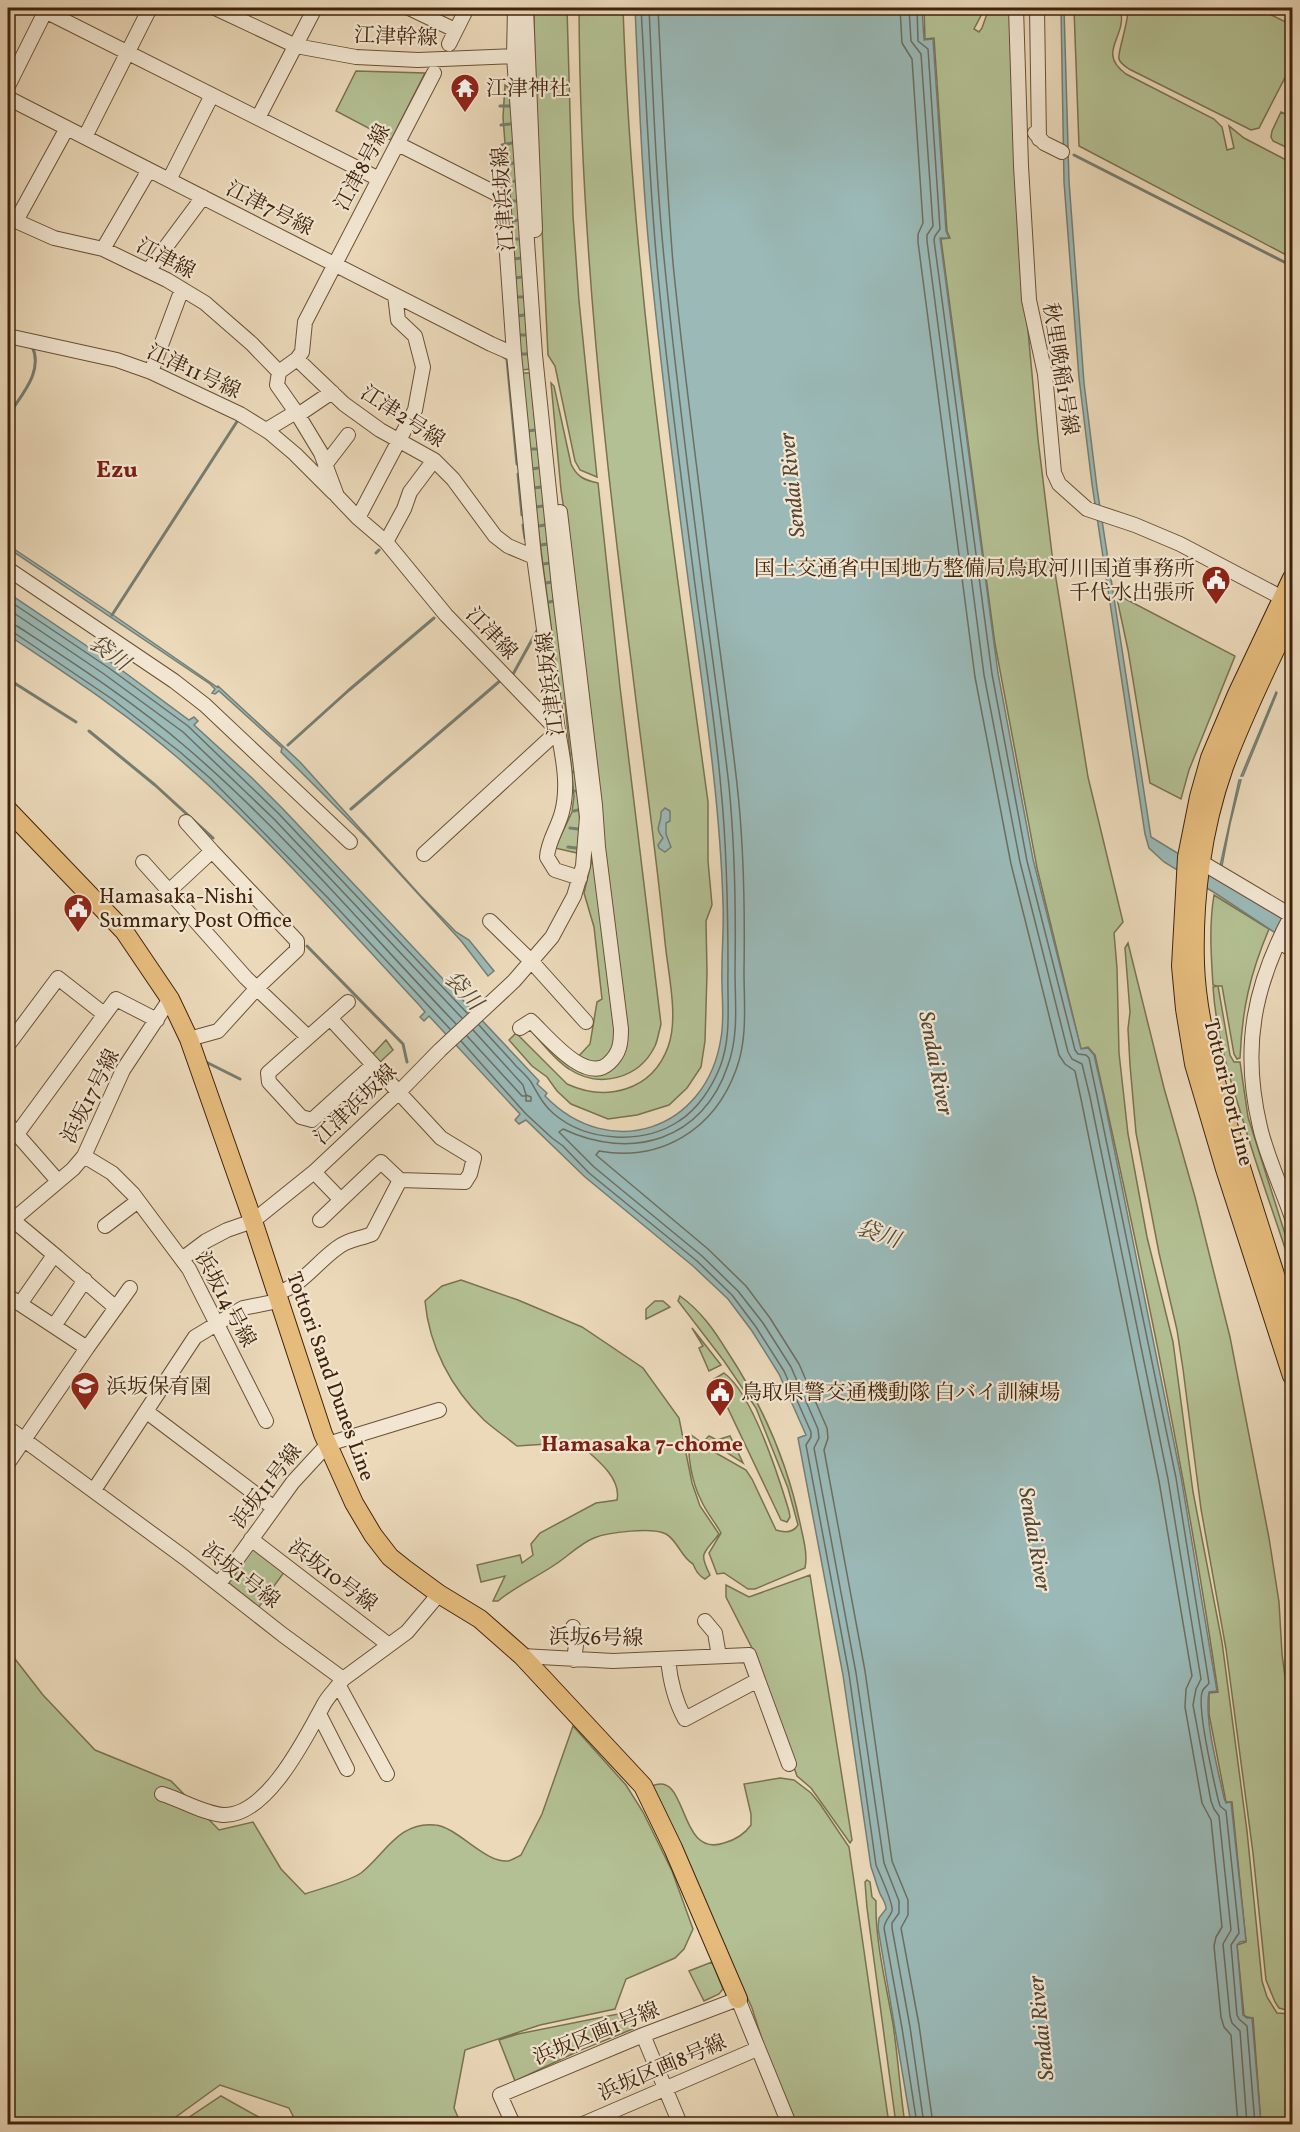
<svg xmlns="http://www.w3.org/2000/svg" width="1300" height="2132" font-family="Vollkorn,'Noto Serif JP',serif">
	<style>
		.green { fill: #b3c093; stroke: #7a724e; stroke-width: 1.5 }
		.water { fill: #9ab9b7; stroke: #767d72; stroke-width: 1.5 }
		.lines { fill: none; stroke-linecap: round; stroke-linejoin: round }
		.shore { stroke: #6d6e60; stroke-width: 1.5 }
		.stream { stroke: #767d72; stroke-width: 3 }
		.minor-casing { stroke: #6b5036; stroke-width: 16 }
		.major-casing { stroke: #40230a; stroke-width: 20 }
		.minor { stroke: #f2e6d2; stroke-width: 14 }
		.major { stroke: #e6bc7d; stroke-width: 18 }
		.labels { text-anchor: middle; stroke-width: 4.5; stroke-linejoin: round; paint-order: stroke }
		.street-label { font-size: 21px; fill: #40230a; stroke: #f2e6d2 }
		.poi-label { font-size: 21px; fill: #40230a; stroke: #f2e6d2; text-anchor: start }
		.water-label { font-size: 22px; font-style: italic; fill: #564835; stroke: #f2e6d2 }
		.neighbourhood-label { font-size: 22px; font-weight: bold; fill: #7a1f14; stroke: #f2e6d2 }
		.quarter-label { font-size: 24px; font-weight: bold; fill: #7a1f14; stroke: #f2e6d2 }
	</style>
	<rect width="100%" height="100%" fill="#ebd9ba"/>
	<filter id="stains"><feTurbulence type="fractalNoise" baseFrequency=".00333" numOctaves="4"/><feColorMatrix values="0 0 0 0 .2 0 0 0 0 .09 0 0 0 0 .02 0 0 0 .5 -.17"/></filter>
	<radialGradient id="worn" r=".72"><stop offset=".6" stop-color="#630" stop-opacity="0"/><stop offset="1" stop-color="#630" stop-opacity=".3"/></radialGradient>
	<path class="green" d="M534,8H567L573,216L579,301L597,477L580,470L575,461L555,366L548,355L535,79Z
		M579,8H623C632,274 672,538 708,802V861L712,905L706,921L707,973L705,1041L701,1067L687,1088L669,1105L637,1115L608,1119L571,1104L557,1091L547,1077L532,1066L509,1040L516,1033L567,1084C606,1102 652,1091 668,1047C679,1018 668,973 665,942C656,851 643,760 632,668C604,449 580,229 579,8Z
		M924,8H985L974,29L979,32L982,28L989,8H1010L1026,309L1038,439L1052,554L1088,777L1123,922L1114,933L1117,968L1119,1053L1128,1134L1147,1237L1173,1342L1193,1492L1222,1642L1247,1831L1262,1981L1267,1997L1277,2013L1292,2014V2124H1261L1253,2018L1247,2017L1244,2015L1237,1945L1246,1942L1232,1802H1226L1209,1714V1693L1218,1692C1187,1478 1142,1266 1095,1055L1088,1047L1081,1049L1037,868L995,644L941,239L950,238L947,231L934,38L925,39Z
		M1074,8H1120C1129,37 1095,51 1126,74L1214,119L1222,127L1227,150L1234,148L1229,126L1244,138L1292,163V258L1079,146Z
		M1128,8H1257L1292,25V64L1259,128L1251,130L1129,69C1126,67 1120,63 1119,59C1117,53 1129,22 1128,8Z
		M356,71L425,73L391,140L336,111Z
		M505,85L510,89L530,369L522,370L503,117Z
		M1281,112L1292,117V150L1273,141L1271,137L1272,131Z
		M522,373H530C544,518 564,663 579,808L580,825L577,853L555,848L572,812L574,796L565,704L561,702L536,512Z
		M551,383L554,386L571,464C577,477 584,480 598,483L620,687L661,1024C659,1031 658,1039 655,1046C639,1079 599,1089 569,1069C553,1059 540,1040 527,1026L582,1070L619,1059L570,551L561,490Z
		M1116,594L1235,656L1189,770L1181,799L1150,783L1128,650Z
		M593,855L612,985L615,1049L596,1066L577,1058L590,1044L597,1002L602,999L594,927L584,893Z
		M1214,895L1269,929C1250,974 1242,1009 1240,1058L1237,1059L1234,1054L1222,986H1218L1230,1055L1234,1062H1240L1248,1117L1292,1256V1270C1276,1219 1257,1169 1242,1117C1228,1074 1216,1032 1213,987L1217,986L1213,985C1211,955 1209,925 1214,895Z
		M1128,943L1164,1088L1195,1197L1230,1337L1269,1538L1279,1602L1282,1654L1292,1731V2008L1286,2010L1279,2008L1275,2002L1266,1980L1253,1853L1226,1649L1201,1509L1183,1369L1177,1330L1159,1253L1136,1133L1130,1065L1128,1029L1130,1012L1125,948Z
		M386,1040L393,1050L379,1063L371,1056Z
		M461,1280L518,1300L582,1327L643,1368L679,1418L692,1483L700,1506L719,1534C704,1554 698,1551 710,1575L705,1579C698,1575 696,1571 693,1564C681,1557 678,1541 666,1534C653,1527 608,1532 594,1538C581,1543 568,1556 556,1564C537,1577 516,1586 498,1601H493L505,1576L481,1582L477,1565L520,1555L522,1563L533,1555L531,1544L540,1533L596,1503L617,1500C622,1476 592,1456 577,1442L517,1446C506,1437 494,1429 484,1420C451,1388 429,1346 425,1301L442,1286Z
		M680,1296C701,1311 714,1330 727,1351C762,1404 787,1461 800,1523C803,1538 808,1553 805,1568L755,1589H748L724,1573L717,1574L709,1553L721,1533C715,1522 706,1512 701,1500C693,1485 685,1451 691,1435L716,1453L746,1470L752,1479L776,1530C785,1533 793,1533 798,1525L788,1488L756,1408L724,1361L678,1301Z
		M655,1301H663L670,1307L646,1319V1309Z
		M692,1328L721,1365L709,1371L699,1348L703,1346Z
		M724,1373C752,1393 779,1478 789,1511L790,1517L787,1522L781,1520L714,1379Z
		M709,1436L717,1440L730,1436L743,1463L707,1440L706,1439Z
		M255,1549L285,1571L258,1608L228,1585L227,1579L249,1550Z
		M810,1575L852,1840L850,1843L811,1788L797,1776L754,1652L726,1597V1585L749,1597Z
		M8,1650L43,1695L95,1750L171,1781L219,1830L253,1822L281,1869L305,1894C319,1889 350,1881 361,1873C385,1854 399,1821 435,1825C458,1827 484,1863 508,1861C512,1860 517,1857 521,1855L542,1814L573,1726L626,1785L643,1812L672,1871L693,1929L684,1949L675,1958L626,1979L615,2009L540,2025L465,2050L454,2108L461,2124H297L289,2108L220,2085L166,2124H8Z
		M780,1778L794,1780L811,1793L820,1804L849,1847L889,2124H797L765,2049L752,2008L652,1786C689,1769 677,1859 724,1843C735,1840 744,1835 751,1825V1814L744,1784Z
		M867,1880L870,1882L872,1897L876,1901C875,1942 886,1983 893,2024C898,2057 900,2091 905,2124H896L867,1908L865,1882Z
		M712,1962L723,1989L719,1994L704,2001L689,1971Z
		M623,2013L633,2029L583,2049L515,2081L499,2040L518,2034Z
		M221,2096L271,2124H179Z"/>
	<path class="water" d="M635,8H922L924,40L933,39L946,231L949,238H940L998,673L1033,859L1081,1049L1088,1048L1094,1055L1103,1094L1181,1477L1217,1691L1209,1692C1204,1719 1218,1769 1224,1798L1226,1803L1231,1802L1246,1941L1240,1942L1237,1945L1243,2015L1247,2018H1252L1261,2124H911L878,1928L879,1918L886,1909C886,1901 881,1898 879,1891C876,1883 874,1875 871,1867L843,1675L798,1438L806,1435L779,1374L752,1331L728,1299L693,1266L585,1177L526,1120L519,1124L515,1120L520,1114L429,1016L424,1021L420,1017L425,1012L420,1006C342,922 264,832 178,758C125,712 66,674 8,635V593L112,663L189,720L194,717L198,721L194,725L251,777L284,810L539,1081L537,1084L547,1093L545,1096C610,1163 707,1130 721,1038C725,1016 721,991 722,968C722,947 724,925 723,904C720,798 703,692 689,586C675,481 662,375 651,269C642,182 639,95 635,8Z
		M1061,8H1064L1069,181L1084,383L1097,488L1151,837L1292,923V944L1215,893L1164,862L1149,848L1145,834L1092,484L1079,378L1064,182Z
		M8,545L116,617L217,687L218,686L300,762L420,895L456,932L469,940L494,971L488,976L462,942L368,839L281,752L282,748L219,691L215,694L212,693L215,689L210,684L8,548Z
		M1276,692L1277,693L1243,776H1241Z
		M1239,780H1241L1230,824L1222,866H1220Z
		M665,808L670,811V821L666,823V834L671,847L665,852L659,848L658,845L663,838C653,826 662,826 661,812Z"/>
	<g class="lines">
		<path class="shore" d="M649,8C653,94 656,182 665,268C675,369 688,471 701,572C710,643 721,715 729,786C735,848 736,909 735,971C735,1002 739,1035 728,1065C703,1141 631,1161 563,1129L559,1132L594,1167L702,1256L738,1291L763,1323L791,1367L818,1429L819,1438L814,1448L856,1673L884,1863L899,1901V1913L892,1923V1928L910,2027L924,2124
			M658,8C662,93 666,178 673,263C683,365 697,466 709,567C718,640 729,712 737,784C744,846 745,909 744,971C744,1004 748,1038 736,1070C714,1130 661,1162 599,1151L596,1155L708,1249L746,1286L770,1318L799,1364L827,1428L828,1438L824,1450L865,1671L892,1861L908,1900V1915L901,1928L919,2025L933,2124
			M900,8L902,43L912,59L923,223L918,234V242L975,677L1011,864L1059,1055L1065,1064L1075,1071L1081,1099L1159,1481L1192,1676L1186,1689L1185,1707L1202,1803L1211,1820L1222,1927L1216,1937L1214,1946L1221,2017L1224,2027L1231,2035L1238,2124
			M909,8L911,41L921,54L933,226L927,235V241L984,675L1020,862L1068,1052L1072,1059L1082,1064L1090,1097L1168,1479L1201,1679L1196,1689L1193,1705L1211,1801L1214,1809L1219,1816L1231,1930L1223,1944L1230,2016L1232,2023L1240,2031L1247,2124
			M917,8L918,41L928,49L940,229L935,236L934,240L992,674L1027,861L1075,1050L1078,1054L1086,1055L1089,1058L1097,1096L1176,1478L1209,1683C1208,1685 1205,1687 1203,1690C1195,1703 1214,1781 1218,1799L1220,1806L1226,1811L1239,1933L1231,1945L1237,2015L1239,2019L1247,2026L1255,2124
			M8,600L109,668L188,726L279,814L467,1013
			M8,609L104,674L183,732L274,819L462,1018
			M8,623L17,626C75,664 134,702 187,748C284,831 368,932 456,1024
			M8,631L13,632L112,699L180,752L211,779L328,898L450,1029
			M479,1025C491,1039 504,1052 516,1066C521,1071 527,1076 531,1082C538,1094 543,1105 554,1114C587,1142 643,1145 679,1121C698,1109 712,1087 720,1067C732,1036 727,1002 728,970C728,910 727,850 721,789C715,716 702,642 693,569C680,467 666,366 657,264C649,179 646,93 641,8
			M467,1036L522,1096H526V1101H531V1097L526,1095L523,1085L473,1030
			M461,1041L526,1114L552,1138L563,1146L589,1173L697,1261L732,1295L756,1327L784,1371L811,1432V1437L806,1445L849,1674L876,1865C879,1873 894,1904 892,1911C890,1917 885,1920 884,1928L902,2028L917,2124"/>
		<path class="stream" d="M500,106H510
			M501,125L510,124
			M502,145L512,143
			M1074,155L1292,266
			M506,164L514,163
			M508,182L515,181
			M510,201H516
			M511,221L518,220
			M512,239H520
			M514,259L521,258
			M515,278L522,277
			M517,297H522
			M518,316L524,315
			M520,335H526
			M522,354H527
			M504,357L507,359L517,464
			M8,416C21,395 44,372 32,346
			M528,431L535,430
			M530,449H536
			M532,469L538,468
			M518,474L522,515
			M534,488L541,487
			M536,507L543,506
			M523,525L525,538
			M539,526L545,525
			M541,545L547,544
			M376,553L379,550
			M543,564L550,563
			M546,583L552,582
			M549,602L554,601
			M112,615L238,420
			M512,676L539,627
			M8,679L76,722
			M89,731L155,785L213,838
			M288,745L349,690L434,618
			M571,754H572
			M573,772H574
			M575,791H577
			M351,809L501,680
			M574,811L578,810
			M570,828L578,829
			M568,847L576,848
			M307,946L403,1044L407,1062
			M206,1062L240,1079"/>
		<g class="minor-casing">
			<path id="minor" d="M39,8L379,179
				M215,8L296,46L356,57L418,60L514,56
				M409,8L455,30
				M526,8L535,230
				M1016,8L1021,166L1029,300L1045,374L1054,473L1059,484L1087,509L1135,525L1180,544L1292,603
				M1037,8L1039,139
				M449,44L467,8
				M8,86L47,8
				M8,98L491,344L514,354
				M258,118L315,8
				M1035,133L1044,143L1062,152
				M85,137L150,8
				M169,180L212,95
				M8,221H16L54,238L103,249L167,280L205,303L252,344L279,372L277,385L298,415L321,453L337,496L358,518L386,542L446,615L558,731L534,557L514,354L503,197L398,144
				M16,221L67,128
				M103,249L149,170
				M148,271L203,197
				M8,336L117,360L151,372L240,414L269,432L295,454L334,493
				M297,359L344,404L380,430L434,460L453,479L495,536L508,546L534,557
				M151,372L182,289
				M279,372L297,359L302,352L305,322L434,73
				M298,415L332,392
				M266,430L296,412
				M325,465L348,435
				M358,518L415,410L423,367L415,336L398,320L395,295
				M386,542L404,509L410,492L434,460
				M8,569L174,681L205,705L350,842
				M558,731C563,758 569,786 562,812C558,828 548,841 547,857L555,870L580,878
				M186,822L212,851
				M424,854L558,731
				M143,862L169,891
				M1201,862L1292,916
				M1292,914C1254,985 1241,1047 1260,1127C1267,1158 1282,1188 1292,1218
				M490,921L532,962L586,1022
				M1279,941L1292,950
				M330,1018L268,1073L269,1082L301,1117L312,1120L373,1065
				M520,1028L531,1021C547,1036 586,1085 609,1063C620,1053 621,1043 621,1029L598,847L595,805L560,512
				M189,1039L218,1031L257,988L297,950V941L212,851L169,891L246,978L308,1037
				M8,1045L58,978L104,1014
				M8,1124L58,1181
				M17,1134L116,999L157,1020
				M84,1156L112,1173L133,1194L189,1269L266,1421
				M314,1172L341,1200L381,1162L400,1180L465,1182L470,1174L474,1158L441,1138L330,1018L348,1002
				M8,1216L57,1257
				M320,1220L341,1200
				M8,1224L73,1169L84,1156L123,1070L170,999
				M105,1226L138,1201
				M182,1259L206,1241L227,1230L253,1221L314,1172L398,1093L440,1050L514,981L552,937L574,896L583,866L587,817L559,587L535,355L514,56L515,8
				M276,1293C301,1287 316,1263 337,1248C348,1239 360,1239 372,1234L400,1180
				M8,1296L87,1348L8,1463
				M20,1304L52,1258L57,1257L116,1308
				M54,1326L85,1280
				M87,1348L130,1288
				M147,1412L274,1508
				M8,1428L185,1558L283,1635L343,1679L407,1632L439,1594
				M94,1490L195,1337L243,1308L278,1301
				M251,1539L389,1645
				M219,1584L293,1482L328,1444L439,1410
				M705,1621L715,1633L719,1656
				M573,1627L576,1645L574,1660
				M522,1656L613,1661L749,1655L758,1680L685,1719C675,1701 670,1680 668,1659
				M758,1680L789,1764
				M339,1686L387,1774
				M319,1714L347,1769
				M162,1794C182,1800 202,1813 223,1815C267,1817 306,1737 324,1704C329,1695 337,1688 343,1679
				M643,2035L680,2124
				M513,2124L500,2095L643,2035L738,1999L789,2124
				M583,2124L757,2049"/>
		</g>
		<g class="major-casing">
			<path id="major" d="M1292,578L1237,694L1210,758L1199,797L1187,857L1181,966L1185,1009L1194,1064L1225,1169L1292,1376
				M1292,614C1269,664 1243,715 1224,767C1202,829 1193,899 1195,964C1197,1021 1214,1075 1229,1128C1249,1195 1271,1261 1292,1328
				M8,810L124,931L170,999L189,1039L253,1221L323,1434L354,1503L373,1535L390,1557L405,1569L439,1594L480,1619L522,1656L643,1786L673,1848L738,1999"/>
		</g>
		<use href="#minor" class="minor"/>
		<use href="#major" class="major"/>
	</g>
	<defs>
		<g id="temple-pin" transform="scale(1.5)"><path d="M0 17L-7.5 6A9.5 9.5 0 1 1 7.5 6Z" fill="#8f2418" stroke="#f2e6d2"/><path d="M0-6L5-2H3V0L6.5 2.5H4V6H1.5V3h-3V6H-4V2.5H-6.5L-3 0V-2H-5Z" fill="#fff"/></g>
		<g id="civic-pin" transform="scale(1.5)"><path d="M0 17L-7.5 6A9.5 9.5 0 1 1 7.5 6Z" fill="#8f2418" stroke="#f2e6d2"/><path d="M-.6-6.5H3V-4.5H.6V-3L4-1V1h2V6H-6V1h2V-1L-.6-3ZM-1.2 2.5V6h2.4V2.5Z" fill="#fff"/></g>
		<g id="school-pin" transform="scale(1.5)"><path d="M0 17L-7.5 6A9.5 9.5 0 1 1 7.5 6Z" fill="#8f2418" stroke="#f2e6d2"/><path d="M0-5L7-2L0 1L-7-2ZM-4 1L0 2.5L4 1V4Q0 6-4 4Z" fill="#fff"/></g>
	</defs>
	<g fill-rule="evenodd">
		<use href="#temple-pin" x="465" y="88"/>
		<use href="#civic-pin" x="1216" y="580"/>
		<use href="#civic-pin" x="78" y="908"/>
		<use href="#school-pin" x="85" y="1386"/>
		<use href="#civic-pin" x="720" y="1392"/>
	</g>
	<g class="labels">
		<g class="street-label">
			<text transform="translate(396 36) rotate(2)" y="7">江津幹線</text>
			<text transform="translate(362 167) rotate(-62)" y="7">江津8号線</text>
			<text transform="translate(503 199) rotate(-94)" y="7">江津浜坂線</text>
			<text transform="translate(270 208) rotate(27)" y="7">江津7号線</text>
			<text transform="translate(166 258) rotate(28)" y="7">江津線</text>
			<text transform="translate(1061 369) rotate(81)" y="7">秋里晩稲1号線</text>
			<text transform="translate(194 371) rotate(25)" y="7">江津11号線</text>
			<text transform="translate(403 416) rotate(33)" y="7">江津2号線</text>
			<text transform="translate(492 633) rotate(46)" y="7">江津線</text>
			<text transform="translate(550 684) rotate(-97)" y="7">江津浜坂線</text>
			<text transform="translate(1229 1092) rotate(76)" y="7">Tottori Port Line</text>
			<text transform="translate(90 1096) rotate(-63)" y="7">浜坂17号線</text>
			<text transform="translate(355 1104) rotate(-44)" y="7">江津浜坂線</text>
			<text transform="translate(226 1299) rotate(62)" y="7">浜坂14号線</text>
			<text transform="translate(331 1376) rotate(70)" y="7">Tottori Sand Dunes Line</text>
			<text transform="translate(266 1486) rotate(-52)" y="7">浜坂11号線</text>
			<text transform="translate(241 1575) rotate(38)" y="7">浜坂1号線</text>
			<text transform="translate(333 1575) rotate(37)" y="7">浜坂10号線</text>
			<text transform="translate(596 1637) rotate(1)" y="7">浜坂6号線</text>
			<text transform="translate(596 2033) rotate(-22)" y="7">浜坂区画1号線</text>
			<text transform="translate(662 2067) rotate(-23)" y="7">浜坂区画8号線</text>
		</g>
		<g class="poi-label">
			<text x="486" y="95">江津神社</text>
			<text x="1195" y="575" text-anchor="end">国土交通省中国地方整備局鳥取河川国道事務所<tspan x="1195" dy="24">千代水出張所</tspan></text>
			<text x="99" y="903">Hamasaka-Nishi<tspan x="99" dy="24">Summary Post Office</tspan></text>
			<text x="106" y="1393">浜坂保育園</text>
			<text x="741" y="1399">鳥取県警交通機動隊 白バイ訓練場</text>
		</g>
		<g class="water-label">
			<text transform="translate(791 485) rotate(-96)" y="8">Sendai River</text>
			<text transform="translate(110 652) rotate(36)" y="8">袋川</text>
			<text transform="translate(464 990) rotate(47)" y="8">袋川</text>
			<text transform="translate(937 1063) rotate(79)" y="8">Sendai River</text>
			<text transform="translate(879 1233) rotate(19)" y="8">袋川</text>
			<text transform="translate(1036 1539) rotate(80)" y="8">Sendai River</text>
			<text transform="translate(1040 2028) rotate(-96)" y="8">Sendai River</text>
		</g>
		<g class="neighbourhood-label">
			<text x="642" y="1451">Hamasaka 7-chome</text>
		</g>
		<g class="quarter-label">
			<text x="117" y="477">Ezu</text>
		</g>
	</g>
	<rect width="1300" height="2132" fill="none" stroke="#ebd9ba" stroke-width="30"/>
	<rect x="9" y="9" width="1282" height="2114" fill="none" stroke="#40230a" stroke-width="3"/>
	<rect x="15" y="15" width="1270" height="2102" fill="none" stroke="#40230a" stroke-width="1.5"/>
	<rect width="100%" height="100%" filter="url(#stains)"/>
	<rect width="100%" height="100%" fill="url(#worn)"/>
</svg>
